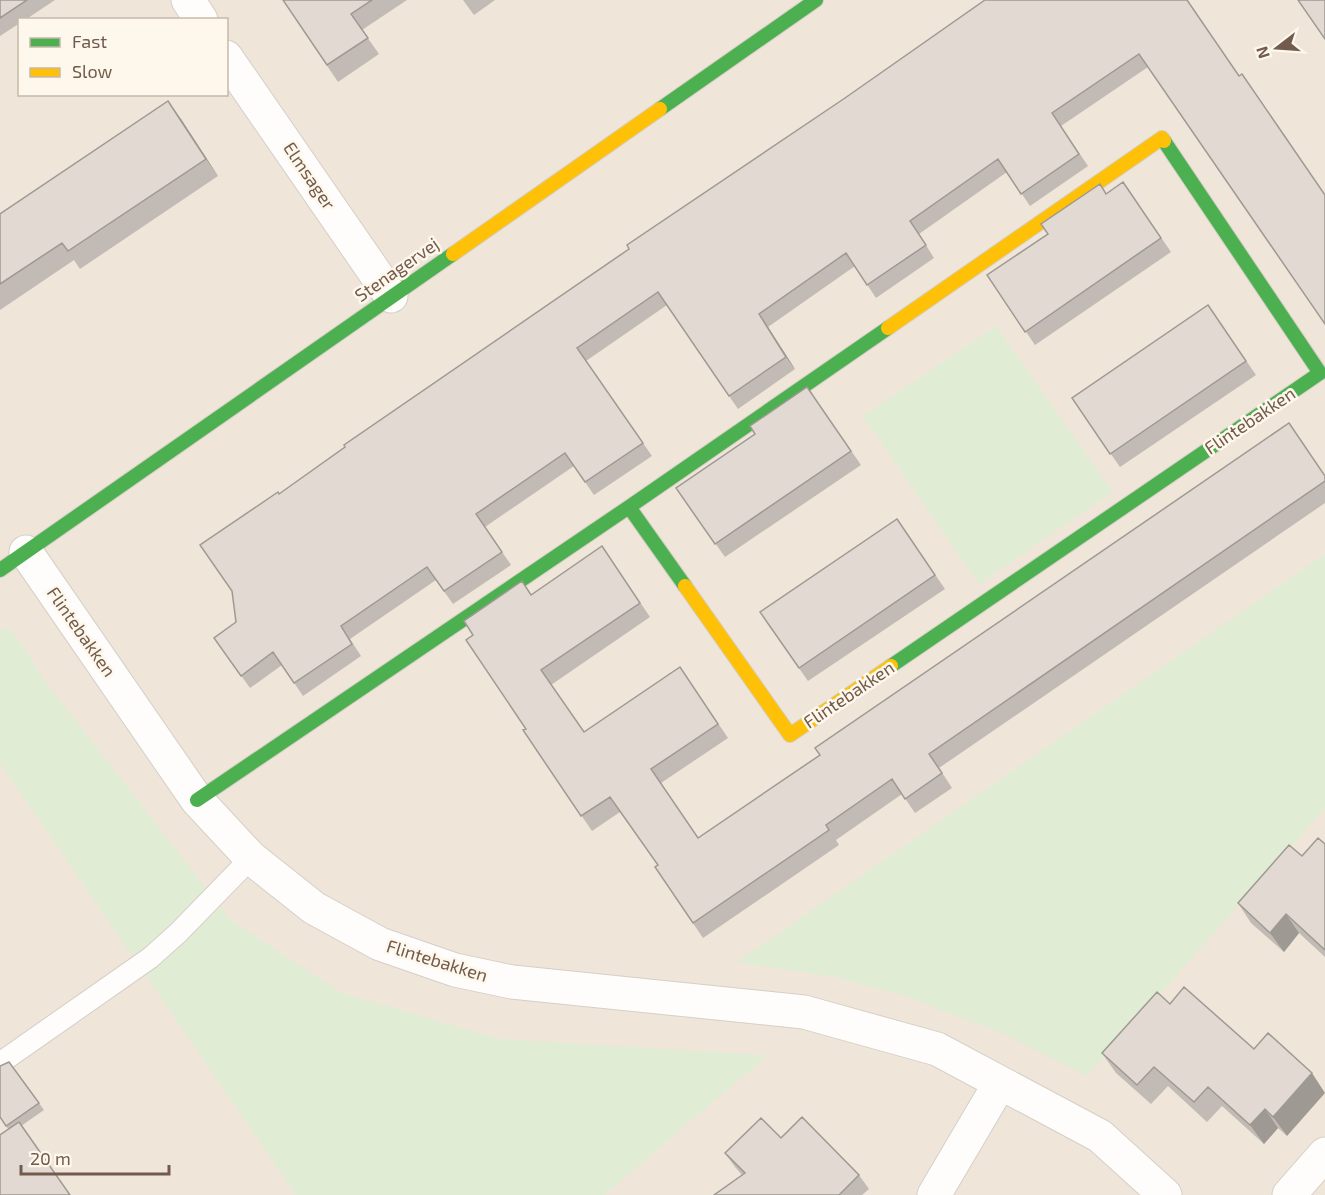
<svg xmlns="http://www.w3.org/2000/svg" width="1325" height="1195" font-family="'Exo 2',sans-serif">
	<style>
		.residential { fill: #efe5d8; fill-rule: evenodd }
		.green { fill: #e1ecd5 }
		.lines { fill: none; stroke-linecap: round; stroke-linejoin: round }
		.lane-casing { stroke: #d5cfc8; stroke-width: 23 }
		.street-casing { stroke: #d5cfc8; stroke-width: 35 }
		.fast-casing { stroke: #d4cec6; stroke-width: 16 }
		.slow-casing { stroke: #d4cec6; stroke-width: 16 }
		.lane { stroke: #fefdfc; stroke-width: 21 }
		.street { stroke: #fefdfc; stroke-width: 33 }
		.fast { stroke: #4caf50; stroke-width: 14 }
		.slow { stroke: #ffc107; stroke-width: 14 }
		.wall { fill: #c2bbb5 }
		.shaded-wall { fill: #9e9993 }
		.building { fill: #e2dad2; stroke: #9e9993; stroke-width: 1.5 }
		.labels { text-anchor: middle; stroke-width: 5; stroke-linejoin: round; paint-order: stroke }
		.street-label { font-size: 18px; fill: #725b4c; stroke: #fef7eb }
	</style>
	<rect width="100%" height="100%" fill="#f6f2ea"/>
	<path class="residential" d="M0,0H1325V1195H0ZM20,20H226V94H20Z"/>
	<path class="green" d="M996,326L1113,492L979,584L863,416Z
		M1325,554V808L1087,1076L1008,1036L905,996L834,977L737,962Z
		M11,628L46,682L230,919L340,992L499,1039L768,1055L604,1195H296L0,763V630Z"/>
	<g class="lines">
		<g class="lane-casing">
			<path id="lane" d="M0,1063L150,958L178,933L251,858"/>
		</g>
		<g class="street-casing">
			<path id="street" d="M188,0L201,20
				M226,57L391,296
				M26,552L197,800L251,858L314,908L380,944L455,970L512,982L804,1012L937,1049L1100,1136L1165,1195
				M934,1195L1000,1083
				M1289,1195L1325,1154"/>
		</g>
		<g class="fast-casing">
			<path id="fast" d="M660,109L816,0
				M629,507L685,586
				M0,570L453,254
				M891,666L1320,373L1164,141
				M197,800L629,507L888,328"/>
		</g>
		<g class="slow-casing">
			<path id="slow" d="M453,254L660,109
				M888,328L1162,138L1164,141
				M685,586L790,735L891,666"/>
		</g>
		<use href="#lane" class="lane"/>
		<use href="#street" class="street"/>
		<use href="#fast" class="fast"/>
		<use href="#slow" class="slow"/>
	</g>
	<path class="wall" d="M0,0H55L25,20H20V23L0,36Z
		M283,0H407L362,30L379,54L338,82Z
		M463,0H495L474,15Z
		M985,0L1239,76L1325,195L1148,67L1061,126L1088,166L1030,206L1007,172L919,234L934,258L876,298L855,266L768,327L795,369L738,409L667,305L586,361L652,456L594,495L574,466L485,527L511,565L453,604L436,580L350,639L361,656L303,696L282,665L250,688L214,638L236,622L279,494Z
		M181,119L218,176L80,269L74,260L0,310V214Z
		M1123,182L1171,252L1035,345L987,275Z
		M1208,305L1256,375L1120,467L1072,398Z
		M807,387L861,465L725,557L676,488L755,434Z
		M1325,475V503L939,768L952,788L915,813L902,794L836,840L839,845L703,938L655,867L658,865L620,812L592,831L523,730L526,729L531,595L602,546L650,617L551,685L584,732L680,667L728,738L661,783L698,838Z
		M897,519L945,589L808,681L760,612Z
		M1325,844V957L1299,933L1284,952L1251,923L1238,903L1302,856Z
		M1184,987L1287,1136L1278,1128L1264,1144L1222,1106L1207,1122L1168,1086L1151,1104L1116,1073L1102,1053L1170,1004Z
		M9,1062L44,1110L21,1126L8,1129L0,1117Z
		M781,1138L859,1175L869,1189L862,1195H714L742,1175L735,1167L725,1153Z"/>
	<path class="shaded-wall" d="M168,101L181,119L218,176L206,159Z
		M759,314L768,327L795,369L786,357Z
		M1286,914L1299,933L1284,952L1270,933Z
		M1312,1073L1325,1093L1287,1136L1273,1117Z
		M1265,1109L1278,1128L1264,1144L1250,1125Z"/>
	<path class="building" d="M0,0H27L0,18Z
		M283,0H372L351,14L368,38L327,65Z
		M985,0H1187L1239,76L1242,74L1325,195V324L1139,54L1052,113L1079,154L1021,194L998,159L910,221L926,245L867,285L846,253L759,314L786,357L729,396L658,292L577,348L643,443L585,482L565,453L476,514L502,552L444,591L427,567L341,626L352,644L294,683L273,652L241,676L214,638L236,622L232,591L200,545L278,492L279,494L345,447L344,445L629,249L627,245L845,98Z
		M1298,0H1325V39Z
		M168,101L206,159L68,251L62,243L0,284V214Z
		M1123,182L1161,238L1025,332L987,275L1048,234L1041,224L1100,184L1106,194Z
		M1208,305L1246,361L1110,454L1072,398Z
		M807,387L851,451L715,544L676,488L755,434L750,426Z
		M1289,423L1325,476V481L929,754L942,773L905,799L892,779L826,825L829,830L693,923L655,867L658,865L610,797L581,816L523,730L526,729L466,640L473,635L464,621L522,581L531,595L602,546L640,603L541,670L584,732L680,667L718,724L651,769L698,838L820,755L815,748Z
		M897,519L935,575L799,668L760,612Z
		M1318,838L1325,844V950L1286,914L1270,933L1238,903L1289,845L1302,856Z
		M1184,987L1254,1049L1268,1033L1312,1073L1273,1117L1265,1109L1250,1125L1208,1087L1194,1102L1154,1067L1137,1085L1102,1053L1157,992L1170,1004Z
		M9,1062L39,1103L6,1126L0,1117V1066Z
		M802,1117L859,1175L839,1195H714L745,1173L725,1153L761,1118L781,1138Z
		M19,1122L70,1195H0V1135Z"/>
	<g class="labels">
		<g class="street-label">
			<text transform="translate(309 176) rotate(56)" y="6">Elmsager</text>
			<text transform="translate(397 270) rotate(-35)" y="6">Stenagervej</text>
			<text transform="translate(1250 421) rotate(-34)" y="6">Flintebakken</text>
			<text transform="translate(81 632) rotate(55)" y="6">Flintebakken</text>
			<text transform="translate(849 695) rotate(-34)" y="6">Flintebakken</text>
			<text transform="translate(437 961) rotate(17)" y="6">Flintebakken</text>
		</g>
	</g>
	<rect x="18" y="18" width="210" height="78" fill="#fef7eb" stroke="#c6b9ab" stroke-width="1.5"/>
	<rect x="30" y="38" width="30" height="9" fill="#4caf50" stroke="#c6b9ab" stroke-width="1.5"/>
	<text x="72" y="48" font-size="18" fill="#725b4c">Fast</text>
	<rect x="30" y="68" width="30" height="9" fill="#ffc107" stroke="#c6b9ab" stroke-width="1.5"/>
	<text x="72" y="78" font-size="18" fill="#725b4c">Slow</text>
	<g transform="translate(1277 48) rotate(253)" stroke="#fef7eb" stroke-width="4.5" paint-order="stroke">
	<path d="M0-4.5L10 22L0 15L-10 22Z" fill="#725b4c"/>
	<text y="-9" font-size="16" font-weight="bold" text-anchor="middle" fill="#725b4c">N</text>
	</g>
	<path d="M21 1165v9h148v-9" fill="none" stroke="#725b4c" stroke-width="3"/>
	<text x="30" y="1165" font-size="18" fill="#725b4c" stroke="#fef7eb" stroke-width="4.5" paint-order="stroke">20 m</text>
</svg>
